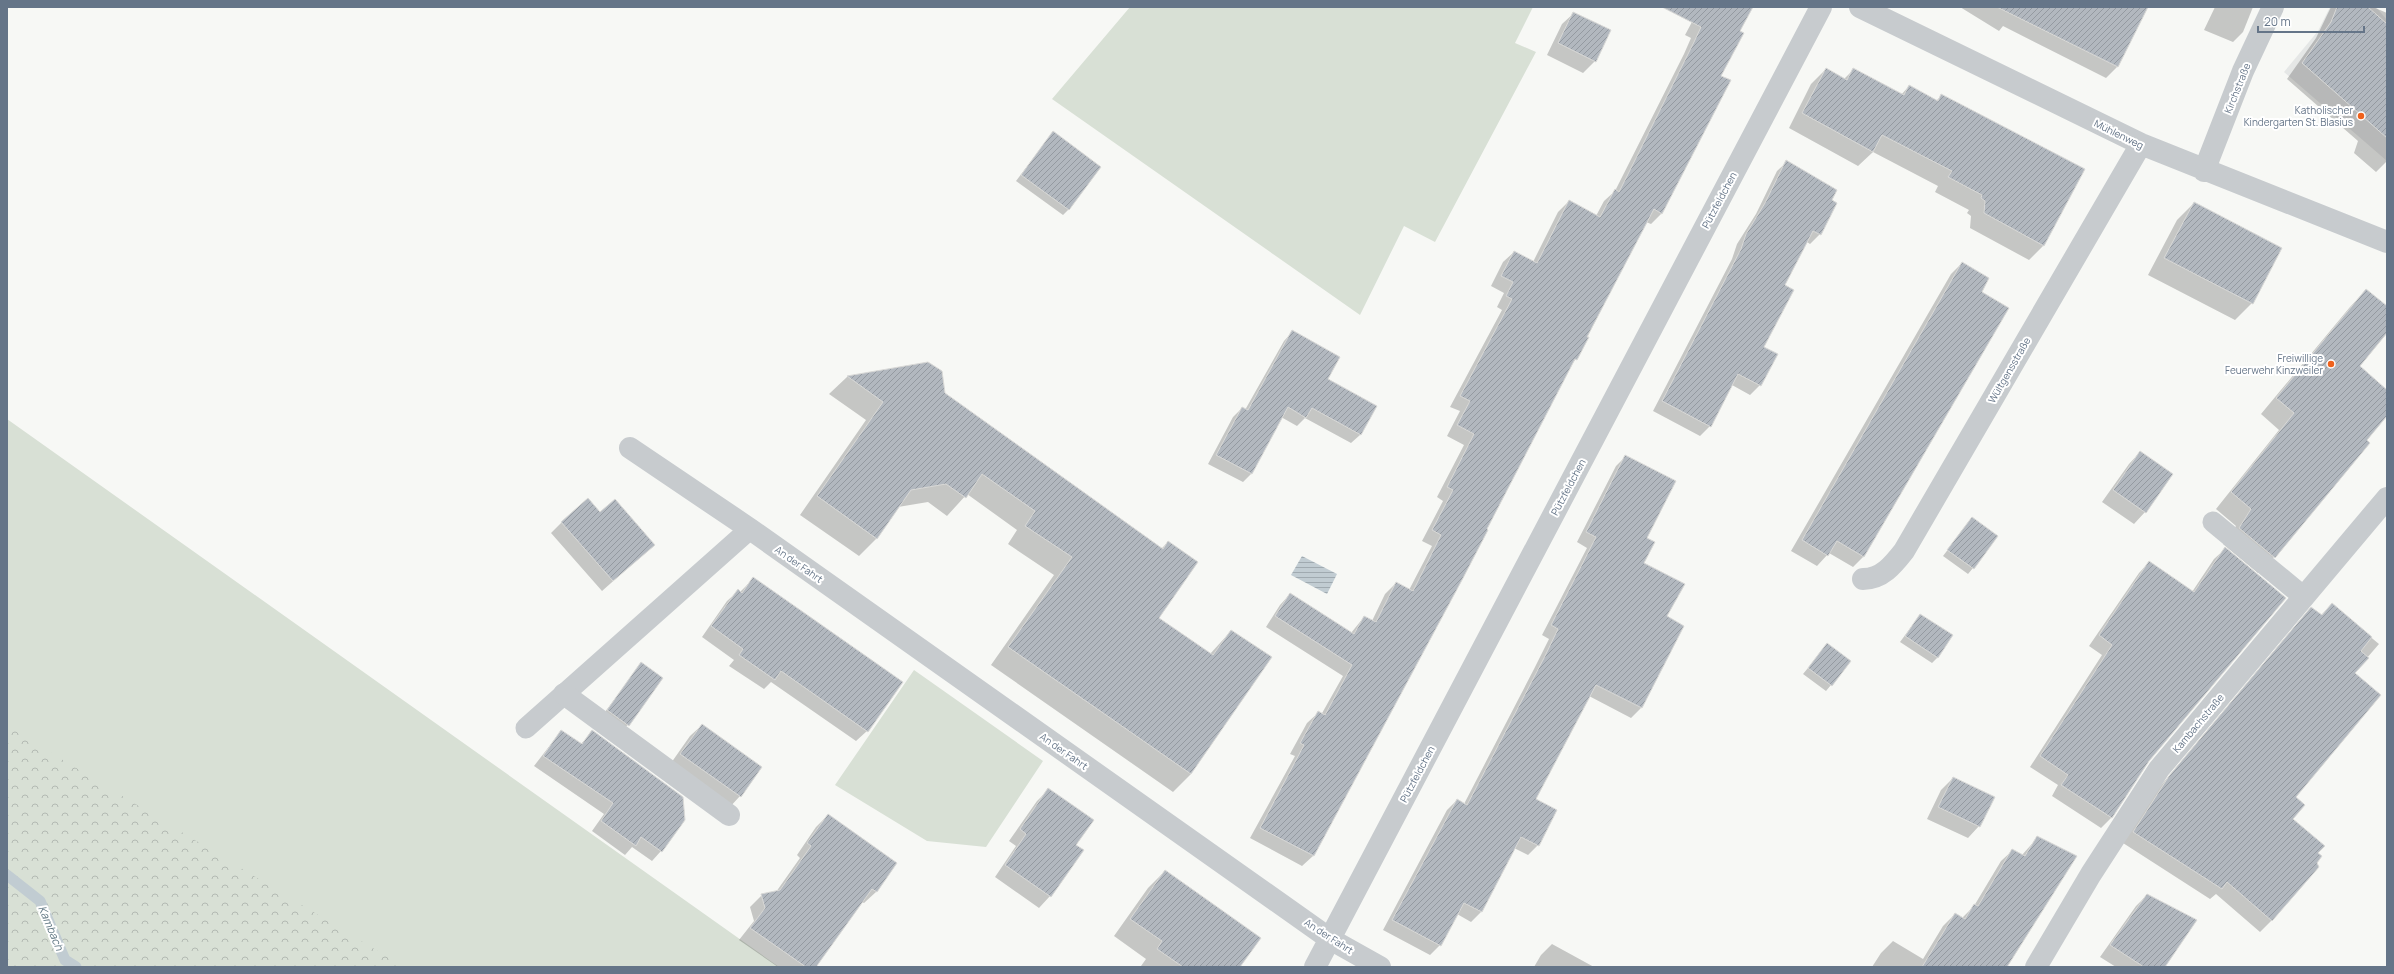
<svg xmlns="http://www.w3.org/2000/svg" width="2394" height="974" font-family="Manrope,sans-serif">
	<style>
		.built { fill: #e5e7e6 }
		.green { fill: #d8e0d5 }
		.forest { fill: url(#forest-crowns) }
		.water { fill: url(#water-rules) }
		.shadow { fill: #0003 }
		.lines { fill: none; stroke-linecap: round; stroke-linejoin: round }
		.stream { stroke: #c1ccd2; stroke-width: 11 }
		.building { fill: url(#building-hatch); stroke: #d9d9d7 }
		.lane { stroke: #c7cbce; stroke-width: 21 }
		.street { stroke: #c7cbce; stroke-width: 22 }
		.poi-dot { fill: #ef621d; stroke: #fff; stroke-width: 1.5 }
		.labels { text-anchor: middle; stroke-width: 4; stroke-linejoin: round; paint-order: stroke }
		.street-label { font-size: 10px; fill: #657588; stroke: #fff }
		.poi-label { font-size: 10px; fill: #657588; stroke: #fff; text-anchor: end }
		.water-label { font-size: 11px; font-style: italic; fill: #607783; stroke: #fff }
	</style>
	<defs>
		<pattern id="forest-crowns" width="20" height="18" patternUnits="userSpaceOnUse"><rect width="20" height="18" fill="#d8e0d5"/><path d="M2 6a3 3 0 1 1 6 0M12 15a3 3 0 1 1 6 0" fill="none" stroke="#b3bab3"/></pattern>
		<pattern id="water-rules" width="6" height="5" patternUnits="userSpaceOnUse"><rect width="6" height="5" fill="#c1ccd2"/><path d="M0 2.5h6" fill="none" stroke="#a0aab0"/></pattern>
		<pattern id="building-hatch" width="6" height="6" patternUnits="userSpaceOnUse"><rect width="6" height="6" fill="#b2b8bf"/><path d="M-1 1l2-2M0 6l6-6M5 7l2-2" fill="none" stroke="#949aa1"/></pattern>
	</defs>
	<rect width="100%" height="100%" fill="#f7f8f5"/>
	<path class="built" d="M2330,7H2376L2387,20V161L2284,72L2318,31Z"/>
	<path class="green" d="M1130,7H1533L1515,43L1536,52L1435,242L1404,226L1360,315L1052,99Z
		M7,419L779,967H7Z
		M914,670L1043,761L986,847L927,841L835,785Z"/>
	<path class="forest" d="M7,726L404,967H7Z"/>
	<path class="water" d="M1302,556L1337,574L1327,594L1291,575Z"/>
	<path class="shadow" d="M1700,7H1752L1739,32L1662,213L1651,224L1646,222L1576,359L1571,365L1486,529L1461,580L1313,856L1302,866L1250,838L1295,756L1290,754L1307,723L1318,713L1321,715L1343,676L1266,627L1280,605L1290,594L1351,633L1364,617L1372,621L1385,594L1396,583L1409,590L1432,546L1422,541L1443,501L1437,497L1464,445L1447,436L1460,411L1450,407L1502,310L1497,307L1504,293L1491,286L1503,262L1514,252L1533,262L1558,212L1569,201L1596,216L1604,201L1615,191L1684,54L1691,38L1685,35Z
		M1960,7H2147L2117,67L2106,78L2003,26L1999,31Z
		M2215,7H2253L2243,32L2233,42L2204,30Z
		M2331,7H2373L2387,13V161L2376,172L2354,153L2358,141L2287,79L2316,38Z
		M1574,13L1610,30L1595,61L1583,73L1547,55L1562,24Z
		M1826,69L1844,79L1853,70L1901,95L1909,86L1936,101L1942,95L2084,169L2043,246L2029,260L1970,228L1971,216L1967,213L1969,210L1935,192L1938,186L1873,152L1858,166L1789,128L1811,84Z
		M1053,132L1069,209L1063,215L1016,181Z
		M1787,162L1836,203L1820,234L1810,244L1807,242L1784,286L1763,347L1760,385L1750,395L1732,385L1710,426L1700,436L1653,411L1732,259L1737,244L1756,214L1777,171Z
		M2194,203L2252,303L2235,320L2148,275L2177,220Z
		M1962,263L1864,556L1853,567L1829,553L1817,566L1791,551L1951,274Z
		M2366,290L2387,308V331L2358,366L2387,391V415L2274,557L2258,573L2223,544L2236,526L2216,509L2279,430L2261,414L2350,307Z
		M1292,332L1326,379L1375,407L1360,435L1351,443L1305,418L1297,426L1281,417L1252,473L1243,482L1208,464L1233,417L1242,408L1245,410L1284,341Z
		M928,363L944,394L1161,549L1168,542L1157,618L1210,654L1231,631L1191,774L1173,792L991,665L1054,575L1008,544L1017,530L967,494L947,516L928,502L898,507L877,538L859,556L800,515L866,420L829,394L847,377Z
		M2140,452L2145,512L2134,524L2102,502L2129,464Z
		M1626,456L1645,538L1643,563L1666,617L1683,627L1641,708L1631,718L1589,696L1534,799L1538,845L1528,855L1514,848L1481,912L1471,922L1457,914L1440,945L1430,955L1383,930L1447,810L1457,800L1464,804L1534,669L1549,639L1542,635L1587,548L1577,542L1616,466Z
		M600,514L654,545L602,591L551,533L562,522Z
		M1972,518L1973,568L1968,574L1943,556Z
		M2225,549L2149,760L2112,817L2101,828L2052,796L2058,785L2030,767L2102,655L2089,646L2139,573L2149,562L2192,592L2214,559Z
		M754,578L867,731L856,741L771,682L764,689L729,666L734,660L702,637L727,601L738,591L740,592Z
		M2332,605L2379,644L2354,673L2295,798L2291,819L2317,853L2272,920L2260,932L2216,894L2210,899L2123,843L2158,789L2300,620L2321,615Z
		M1920,615L1938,657L1932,663L1900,642Z
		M1827,645L1831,685L1826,691L1803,674Z
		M641,664L662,678L623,731L602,716Z
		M702,725L740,796L729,808L669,766L690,736Z
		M561,731L581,744L592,732L661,851L652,861L632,847L625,855L592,831L604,814L534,766Z
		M1953,778L1979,826L1968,838L1927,819L1941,790Z
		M1048,790L1050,896L1039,908L995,877L1016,846L1009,841L1037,801Z
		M828,815L896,863L876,892L864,903L862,902L815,967H778L739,940L754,921L750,907L762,895L776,892L800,858L797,855L816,827Z
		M2038,837L2006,967H1872L1881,953L1893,941L1923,959L1943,926L1955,914L1962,918L1974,906L2001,861L2013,850L2022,855Z
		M1165,871L1240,967H1143L1141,966L1146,959L1114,936L1148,888Z
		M2147,895L2164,967H2116L2100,957L2136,906Z
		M1552,944L1594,967H1534L1541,955Z"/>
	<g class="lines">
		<path class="stream" d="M7,875L40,901L65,960L76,967"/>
	</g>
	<path class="building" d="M1662,7H1753L1740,31L1744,33L1721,76L1731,80L1662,214L1654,209L1587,337H1589L1577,360L1575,359L1487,529L1488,530L1462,580L1314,856L1260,828L1304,745L1300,743L1318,711L1325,715L1352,665L1275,616L1290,593L1354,634L1364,616L1376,622L1396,582L1413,591L1441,535L1432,530L1453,490L1447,487L1474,434L1457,425L1470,401L1460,396L1512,299L1506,296L1513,282L1501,276L1514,251L1537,263L1569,200L1600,217L1615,189L1619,192L1694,42L1701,27Z
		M1997,7H2148L2118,67Z
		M2337,7H2368L2387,24V138L2302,63L2331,22Z
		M1573,12L1611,30L1596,62L1558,43Z
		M1826,68L1847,80L1853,68L1904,95L1909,85L1938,101L1941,94L2085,169L2044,246L1984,213L1985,201L1981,198L1982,195L1948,177L1952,171L1882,135L1873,152L1802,113Z
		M1053,131L1101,167L1069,210L1021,175Z
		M1786,160L1837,190L1832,200L1837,203L1821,235L1813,231L1785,285L1794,290L1764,347L1778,354L1761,386L1738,374L1711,427L1662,401L1741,249L1746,234L1765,203Z
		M2194,202L2282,248L2253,304L2164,258Z
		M1962,262L1989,278L1982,292L2009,308L1864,557L1837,541L1828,556L1802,540Z
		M2366,289L2387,306V333L2360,366L2387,390V416L2367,440L2370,443L2275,558L2239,528L2251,509L2231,492L2294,413L2276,398Z
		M1292,330L1340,357L1328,379L1377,406L1361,435L1312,408L1306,418L1288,407L1252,474L1216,455L1242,407L1248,410Z
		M928,362L942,371L945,393L1163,549L1168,541L1198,562L1159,618L1213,655L1231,630L1272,657L1191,774L1008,647L1072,557L1025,526L1035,511L982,474L966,498L946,484L911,490L877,539L817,496L883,402L847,376Z
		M2140,451L2173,474L2146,513L2113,490Z
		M1625,455L1676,481L1647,538L1655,542L1644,563L1685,584L1667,616L1684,626L1642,708L1596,685L1536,799L1557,810L1539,846L1521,837L1482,912L1464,903L1441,946L1392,920L1457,799L1467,805L1544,658L1558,629L1551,625L1596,537L1586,532Z
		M588,498L600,512L615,499L655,545L613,581L561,522Z
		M1972,517L1998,536L1974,569L1947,550Z
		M2225,547L2286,598L2149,761L2112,818L2061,785L2068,775L2040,756L2112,645L2099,635L2149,561L2194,592Z
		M753,577L903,682L868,732L781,671L775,680L739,655L743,649L711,626L738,589L742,593Z
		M2332,603L2372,637L2361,651L2369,658L2355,673L2381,695L2296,797L2305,805L2293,819L2325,846L2318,853L2322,856L2317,863L2319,867L2272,921L2227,882L2222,889L2133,832L2169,776L2311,607L2322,615Z
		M1920,614L1953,635L1938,658L1905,636Z
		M1827,643L1851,661L1832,686L1808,668Z
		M641,662L663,678L629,726L607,710Z
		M702,724L762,767L741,797L680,754Z
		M561,730L582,744L592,730L683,797L685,820L662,852L641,837L636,846L601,821L613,803L543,756Z
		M1953,777L1995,797L1980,827L1938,807Z
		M1048,788L1094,820L1076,845L1084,850L1051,897L1005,865L1026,834L1020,829Z
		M828,814L897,863L877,892L872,889L816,967H806L750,928L765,908L761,894L780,890L811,846L807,843Z
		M2037,836L2077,856L2007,967H1922L1955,913L1965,919L1974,904L1978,906L2012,849L2025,856Z
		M1165,870L1261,938L1240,967H1183L1157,949L1162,941L1130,919Z
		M2147,894L2197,920L2165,967H2144L2110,945Z"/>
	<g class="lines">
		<path class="lane" d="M2213,522L2304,597
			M526,728L750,529"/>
		<path class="street" d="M1860,7L2141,144L2387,242
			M2204,171L2243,71L2273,7
			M630,448L750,529L1330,939L1380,967
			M1863,579C1882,579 1893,565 1904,551L2141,144
			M564,694L729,815
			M1315,967L1821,7
			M2036,967L2091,874L2159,769L2387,498"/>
	</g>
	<g class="poi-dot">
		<circle cx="2361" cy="116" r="4"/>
		<circle cx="2331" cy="364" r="4"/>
	</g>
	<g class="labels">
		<g class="street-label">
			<text transform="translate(2237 88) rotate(-68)" y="4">Kirchstraße</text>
			<text transform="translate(2119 134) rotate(26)" y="4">Mühlenweg</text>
			<text transform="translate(1719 200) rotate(-62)" y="4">Pützfeldchen</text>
			<text transform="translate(2009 370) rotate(-60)" y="4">Wültgensstraße</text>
			<text transform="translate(1568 487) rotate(-62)" y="4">Pützfeldchen</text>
			<text transform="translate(799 564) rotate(35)" y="4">An der Fahrt</text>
			<text transform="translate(2198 723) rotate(-50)" y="4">Kambachstraße</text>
			<text transform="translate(1064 751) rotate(35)" y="4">An der Fahrt</text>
			<text transform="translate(1417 774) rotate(-62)" y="4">Pützfeldchen</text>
			<text transform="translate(1329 936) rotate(33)" y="4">An der Fahrt</text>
		</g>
		<g class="poi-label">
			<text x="2353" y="114">Katholischer<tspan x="2353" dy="12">Kindergarten St. Blasius</tspan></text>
			<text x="2323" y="362">Freiwillige<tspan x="2323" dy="12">Feuerwehr Kinzweiler</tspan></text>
		</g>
		<g class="water-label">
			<text transform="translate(51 928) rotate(67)" y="4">Kambach</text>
		</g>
	</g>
	<rect width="2394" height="974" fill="none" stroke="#657588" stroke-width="16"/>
	<path d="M2258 26v6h106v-6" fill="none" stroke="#657588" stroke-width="2"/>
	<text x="2264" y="26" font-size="12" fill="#657588" stroke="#ffffff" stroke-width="3" paint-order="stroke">20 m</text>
</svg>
